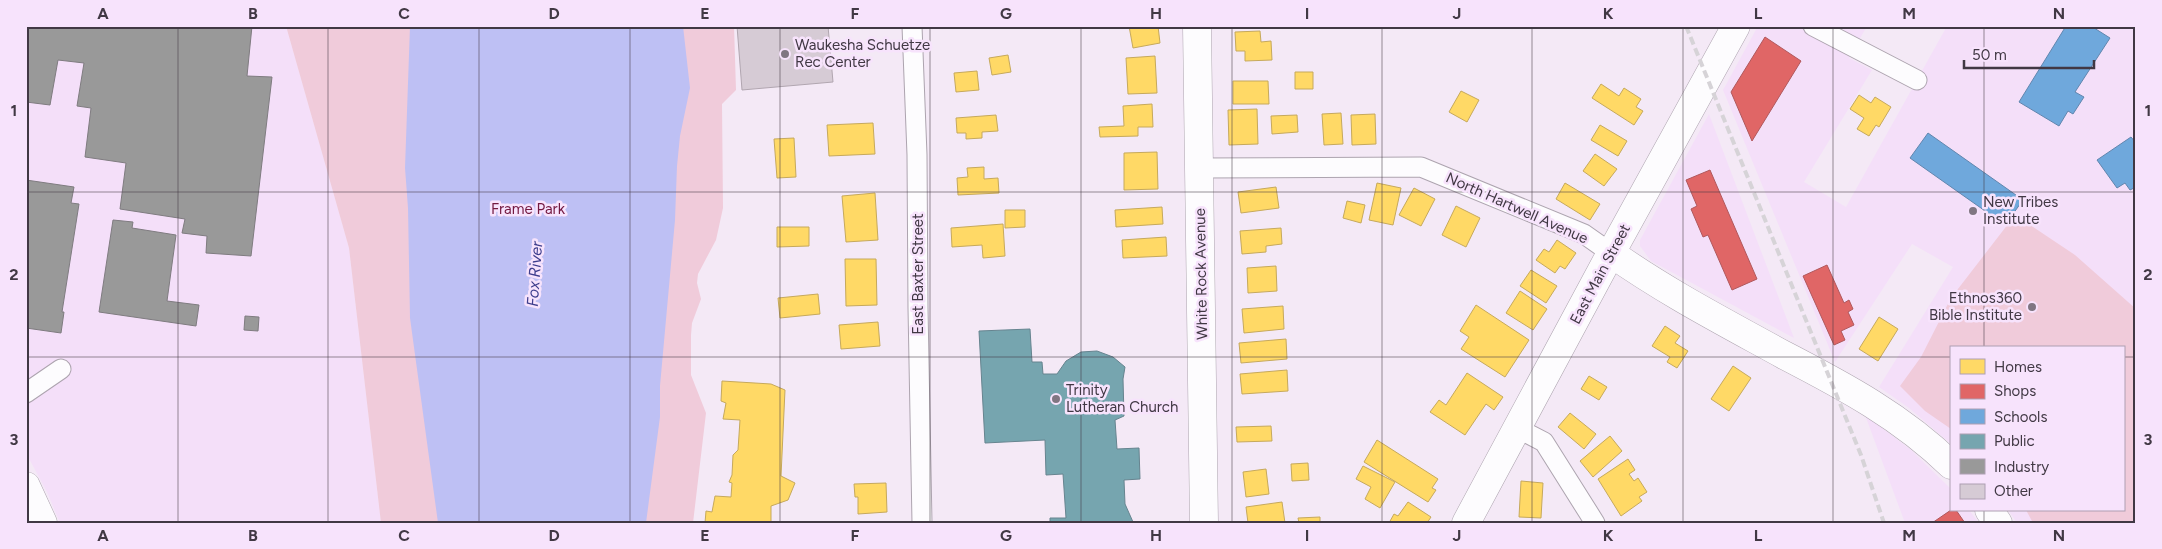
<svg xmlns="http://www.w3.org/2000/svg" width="2162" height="549" font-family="Figtree,sans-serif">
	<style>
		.built { fill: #f4dff9 }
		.green { fill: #f0cbda }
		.water { fill: #bec0f4 }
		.homes { fill: #ffd966; stroke: #c6a95c }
		.shops { fill: #e06666; stroke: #b0585c }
		.schools { fill: #6fa8dc; stroke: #6186ae }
		.public { fill: #76a5af; stroke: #66848f }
		.industry { fill: #999; stroke: #7f7c80 }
		.building { fill: #d6cbd5; stroke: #b1a6b0 }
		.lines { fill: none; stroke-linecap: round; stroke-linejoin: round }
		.street-casing { stroke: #ada4af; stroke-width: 21 }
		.secondary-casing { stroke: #ada4af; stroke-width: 29 }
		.street { stroke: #fdfcfe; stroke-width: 19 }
		.secondary { stroke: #fdfcfe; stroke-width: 28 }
		.rail { stroke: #d6d3d7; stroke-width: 4; stroke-dasharray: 8 4; stroke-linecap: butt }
		.grid { fill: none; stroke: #413844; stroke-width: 1; stroke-opacity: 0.55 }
		.poi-dot { fill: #807682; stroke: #f7e3fc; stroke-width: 2 }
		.labels { text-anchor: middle; stroke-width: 5; stroke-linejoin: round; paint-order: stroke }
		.poi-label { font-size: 15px; fill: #413844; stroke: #f7e3fc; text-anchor: start }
		.street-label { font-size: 15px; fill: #413844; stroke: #f7e3fc }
		.park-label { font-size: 15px; fill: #731941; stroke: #f7e3fc }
		.water-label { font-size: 16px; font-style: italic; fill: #3e3e8d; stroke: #f7e3fc }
		.neatline { fill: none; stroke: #413844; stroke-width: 2 }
		.grid-label { font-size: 16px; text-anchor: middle; font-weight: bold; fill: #413844 }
	</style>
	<rect width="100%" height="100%" fill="#f4e9f6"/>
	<path class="built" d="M26,26H286L349,248L381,523H60L47,492L26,453V403L34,399L26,379Z
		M1758,26H1867L1849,58L1872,70L1804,182L1846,207L1947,26H2136V523H2017L2008,510H2123V348H1951V444L1909,408L1879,387L1953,267L1912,244L1835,362L1723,90Z
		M1709,114L1794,338L1651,261L1640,246V240Z
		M1865,415L1911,450L1951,489V510H1969L1979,523H1905Z"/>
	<path class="green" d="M286,26H734L736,90L722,104L723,208L716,240L698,274L697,283L701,299L692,323L691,335V375L706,413L693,523H381L349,248Z
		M2015,215L2075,255L2136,309V523H2033L2026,510H2123V348H1951V429L1925,411L1900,386L1921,357L1951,298Z"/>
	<path class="water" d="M410,26H683L690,88L680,136L677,166L675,220L660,386V417L646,523H438L410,318L408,208L405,168Z"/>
	<path class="homes" d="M1129,26H1158L1160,43L1133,48Z
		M1260,31L1261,42L1271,41L1272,60L1245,61V51H1236L1235,32Z
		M1008,55L1011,72L992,75L989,58Z
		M1155,56L1157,93L1128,94L1126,58Z
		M977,71L979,90L956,92L954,73Z
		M1295,72H1313V89H1295Z
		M1233,81H1268L1269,104H1233Z
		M1601,84L1619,96L1624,88L1641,99L1636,107L1643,111L1634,125L1592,98Z
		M1461,91L1479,100L1467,122L1449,112Z
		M1859,95L1871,103L1875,97L1891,107L1879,127L1876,125L1869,136L1857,129L1864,118L1850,109Z
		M1152,104L1153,127H1138V136L1100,137L1099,127L1124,126L1123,106Z
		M1257,109L1258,144L1229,145L1228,110Z
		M1341,113L1343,144L1324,145L1322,114Z
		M1375,114L1376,144L1352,145L1351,115Z
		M996,115L998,131L982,132V138L966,139V133H957L956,118Z
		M1297,115L1298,132L1272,134L1271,116Z
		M873,123L875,154L829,156L827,125Z
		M1600,125L1627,141L1618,156L1591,140Z
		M794,138L796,177L777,178L774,139Z
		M1157,152L1158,189L1124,190V153Z
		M1595,154L1617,169L1604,186L1583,171Z
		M984,167V179L998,178L999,193L958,195L957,178L968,177L967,168Z
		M1377,183L1401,188L1393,225L1369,220Z
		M1565,183L1600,204L1590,220L1556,199Z
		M1276,187L1279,208L1241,213L1238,192Z
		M1414,188L1435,199L1421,226L1399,215Z
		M875,193L878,240L846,242L842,196Z
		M1347,201L1365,205L1361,223L1343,218Z
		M1456,206L1480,218L1466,247L1442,235Z
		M1162,207L1163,224L1116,227L1115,210Z
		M1005,210H1025V227L1005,228Z
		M1003,224L1005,256L983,258L982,245L952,247L951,228Z
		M777,227H809V246L777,247Z
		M1281,228L1282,244L1266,246V252L1242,254L1240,231Z
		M1166,237L1167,256L1123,258L1122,240Z
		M1557,240L1576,253L1565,269L1560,266L1555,273L1536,260L1544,249L1549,252Z
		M845,259H876L877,305L846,306Z
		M1276,266L1277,291L1248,293L1247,268Z
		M1531,270L1557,286L1546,303L1520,286Z
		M1520,291L1547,309L1533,330L1506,313Z
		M818,294L820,314L780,318L778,298Z
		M1476,305L1529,340L1505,377L1461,349L1469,337L1460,331Z
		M1283,306L1284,329L1244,333L1242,309Z
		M1879,317L1898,329L1878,361L1859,349Z
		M878,322L880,346L841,349L839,325Z
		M1665,326L1680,336L1675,343L1688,351L1677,368L1667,362L1670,357L1652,346Z
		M1286,339L1287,359L1241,363L1239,343Z
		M1733,366L1751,378L1729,411L1711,399Z
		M1287,370L1288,391L1242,394L1240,374Z
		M1467,373L1503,397L1494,410L1486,404L1465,435L1430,412L1439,400L1446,405Z
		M1589,376L1607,387L1599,400L1581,389Z
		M722,381L771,384L785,390L781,476L795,483L788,500L771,506V523H705L706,511L712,512L715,496L731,497L732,483L729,482L732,475L733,455L738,450L740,420L723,419L726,403L721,401Z
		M1570,413L1596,434L1584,449L1558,427Z
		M1271,426L1272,441L1237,442L1236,427Z
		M1610,436L1622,451L1593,477L1580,461Z
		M1377,440L1438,479L1432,488L1436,490L1428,502L1364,462Z
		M1628,459L1635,470L1629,474L1634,481L1638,478L1647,492L1639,497L1642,501L1621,516L1598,479Z
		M1308,463L1309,480L1292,481L1291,464Z
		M1363,466L1395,482L1380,508L1365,499L1371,487L1356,479Z
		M1266,469L1269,494L1246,497L1243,472Z
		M1521,481L1543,483L1541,518L1519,517Z
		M886,483L887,512L858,514V497H855L854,484Z
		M1282,502L1285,523H1248L1246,507Z
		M1408,502L1431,517L1427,523H1389L1394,514L1398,516Z
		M1320,517V523H1299L1298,518Z"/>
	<path class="shops" d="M1765,37L1801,61L1752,141L1731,92Z
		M1710,170L1757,279L1732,290L1708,235L1703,237L1691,209L1697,206L1686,180Z
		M1827,265L1844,303L1849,300L1853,309L1848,312L1854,325L1841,331L1845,340L1834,345L1803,276Z
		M1951,510H1956L1965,523H1932Z"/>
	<path class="schools" d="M2066,26H2091L2110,38L2075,92L2084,97L2073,114L2068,111L2059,126L2019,102Z
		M1928,133L2023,200L2005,225L1910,158Z
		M2131,137L2136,143V187L2130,190L2125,183L2117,188L2097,160Z"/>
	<path class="public" d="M1030,329L1032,362H1042L1043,374H1057L1066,361L1081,352L1097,351L1113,357L1125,367L1123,379L1124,416L1115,420L1117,449L1139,448L1140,479L1124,480L1125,504L1133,522L1138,523H1050V518H1066L1063,474L1046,475L1045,440L985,443L979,331Z"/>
	<path class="industry" d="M26,26H252L247,76L272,77L251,256L206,253L207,236L182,233L185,219L120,209L126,163L85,157L91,108L77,106L84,63L58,60L50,105L26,102Z
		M26,180L74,187L71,203L79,204L62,312H64L61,333L26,328Z
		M113,220L133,222L132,228L176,235L167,301L199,305L196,326L99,312Z
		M245,316L259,317L258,331L244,330Z"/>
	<path class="building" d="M737,26H828L833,82L742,90Z"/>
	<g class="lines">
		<g class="street-casing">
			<path id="street" d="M912,26L917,155L918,308L922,523
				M1813,26L1917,80
				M1199,168L1421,167L1584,234L1611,253
				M26,393L61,369
				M1517,428L1544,442L1595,523"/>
		</g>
		<g class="secondary-casing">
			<path id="secondary" d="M1197,26L1204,523
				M1611,253C1666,292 1726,323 1784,355C1844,386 1902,417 1951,465
				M26,486L43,523
				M1989,510L1998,523
				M1466,523L1611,253L1736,26"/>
		</g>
		<use href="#street" class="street"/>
		<use href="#secondary" class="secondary"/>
		<path class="rail" d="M1686,26L1861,455L1884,523"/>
	</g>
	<path class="grid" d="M178,26V523M328,26V523M479,26V523M630,26V523M780,26V523M930,26V523M1081,26V523M1232,26V523M1382,26V523M1532,26V523M1683,26V523M1833,26V523M1984,26V348M26,192H2136M26,357H1951M2123,357H2136M1984,510V523"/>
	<g class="poi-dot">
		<circle cx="785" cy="54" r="5"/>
		<circle cx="1973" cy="211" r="5"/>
		<circle cx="2032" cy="307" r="5"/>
		<circle cx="1056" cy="399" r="5"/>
	</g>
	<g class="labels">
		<g class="poi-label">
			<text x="795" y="50">Waukesha Schuetze<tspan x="795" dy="17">Rec Center</tspan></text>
			<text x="1983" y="207">New Tribes<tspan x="1983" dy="17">Institute</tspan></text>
			<text x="2022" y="303" text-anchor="end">Ethnos360<tspan x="2022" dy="17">Bible Institute</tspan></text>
			<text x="1066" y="395">Trinity<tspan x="1066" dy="17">Lutheran Church</tspan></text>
		</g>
		<g class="street-label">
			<text transform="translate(1517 208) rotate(24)" y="5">North Hartwell Avenue</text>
			<text transform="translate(918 274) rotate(-90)" y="5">East Baxter Street</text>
			<text transform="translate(1201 274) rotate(-91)" y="5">White Rock Avenue</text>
			<text transform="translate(1600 274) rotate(-62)" y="5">East Main Street</text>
		</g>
		<g class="park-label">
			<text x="528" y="214">Frame Park</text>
		</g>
		<g class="water-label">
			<text transform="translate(534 274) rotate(-86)" y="6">Fox River</text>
		</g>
	</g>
	<rect width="2162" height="549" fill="none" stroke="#f7e3fc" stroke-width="55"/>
	<rect x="1950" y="346" width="175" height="165" fill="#f7e3fc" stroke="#ae9fb2"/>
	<rect x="1960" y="359" width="25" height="15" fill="#ffd966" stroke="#ae9fb2"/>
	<text x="1994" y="372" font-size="15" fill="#413844">Homes</text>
	<rect x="1960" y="384" width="25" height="15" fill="#e06666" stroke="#ae9fb2"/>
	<text x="1994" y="396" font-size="15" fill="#413844">Shops</text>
	<rect x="1960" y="409" width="25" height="15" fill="#6fa8dc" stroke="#ae9fb2"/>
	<text x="1994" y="422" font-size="15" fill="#413844">Schools</text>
	<rect x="1960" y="434" width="25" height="15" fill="#76a5af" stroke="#ae9fb2"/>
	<text x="1994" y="446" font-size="15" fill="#413844">Public</text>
	<rect x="1960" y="459" width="25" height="15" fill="#999999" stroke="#ae9fb2"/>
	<text x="1994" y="472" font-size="15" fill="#413844">Industry</text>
	<rect x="1960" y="484" width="25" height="15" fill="#d6cbd5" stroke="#ae9fb2"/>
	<text x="1994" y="496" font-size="15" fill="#413844">Other</text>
	<path d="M1964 60v8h130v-8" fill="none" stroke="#413844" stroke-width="2.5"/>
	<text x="1972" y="60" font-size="15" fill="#413844" stroke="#f7e3fc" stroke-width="4" paint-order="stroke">50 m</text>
	<rect x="28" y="28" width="2106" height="494" class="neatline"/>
	<g class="grid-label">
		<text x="103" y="19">A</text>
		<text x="253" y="19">B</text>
		<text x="404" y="19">C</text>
		<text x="554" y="19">D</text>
		<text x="705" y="19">E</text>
		<text x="855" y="19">F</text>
		<text x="1006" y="19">G</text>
		<text x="1156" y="19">H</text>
		<text x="1307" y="19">I</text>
		<text x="1457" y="19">J</text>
		<text x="1608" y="19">K</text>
		<text x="1758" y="19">L</text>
		<text x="1909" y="19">M</text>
		<text x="2059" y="19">N</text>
		<text x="14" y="116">1</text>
		<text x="2148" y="116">1</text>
		<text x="14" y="280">2</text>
		<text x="2148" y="280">2</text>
		<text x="14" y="445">3</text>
		<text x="2148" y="445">3</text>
		<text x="103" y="541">A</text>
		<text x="253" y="541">B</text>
		<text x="404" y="541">C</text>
		<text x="554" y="541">D</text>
		<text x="705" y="541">E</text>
		<text x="855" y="541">F</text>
		<text x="1006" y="541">G</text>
		<text x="1156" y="541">H</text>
		<text x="1307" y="541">I</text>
		<text x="1457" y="541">J</text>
		<text x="1608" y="541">K</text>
		<text x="1758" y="541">L</text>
		<text x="1909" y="541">M</text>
		<text x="2059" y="541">N</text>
	</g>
</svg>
